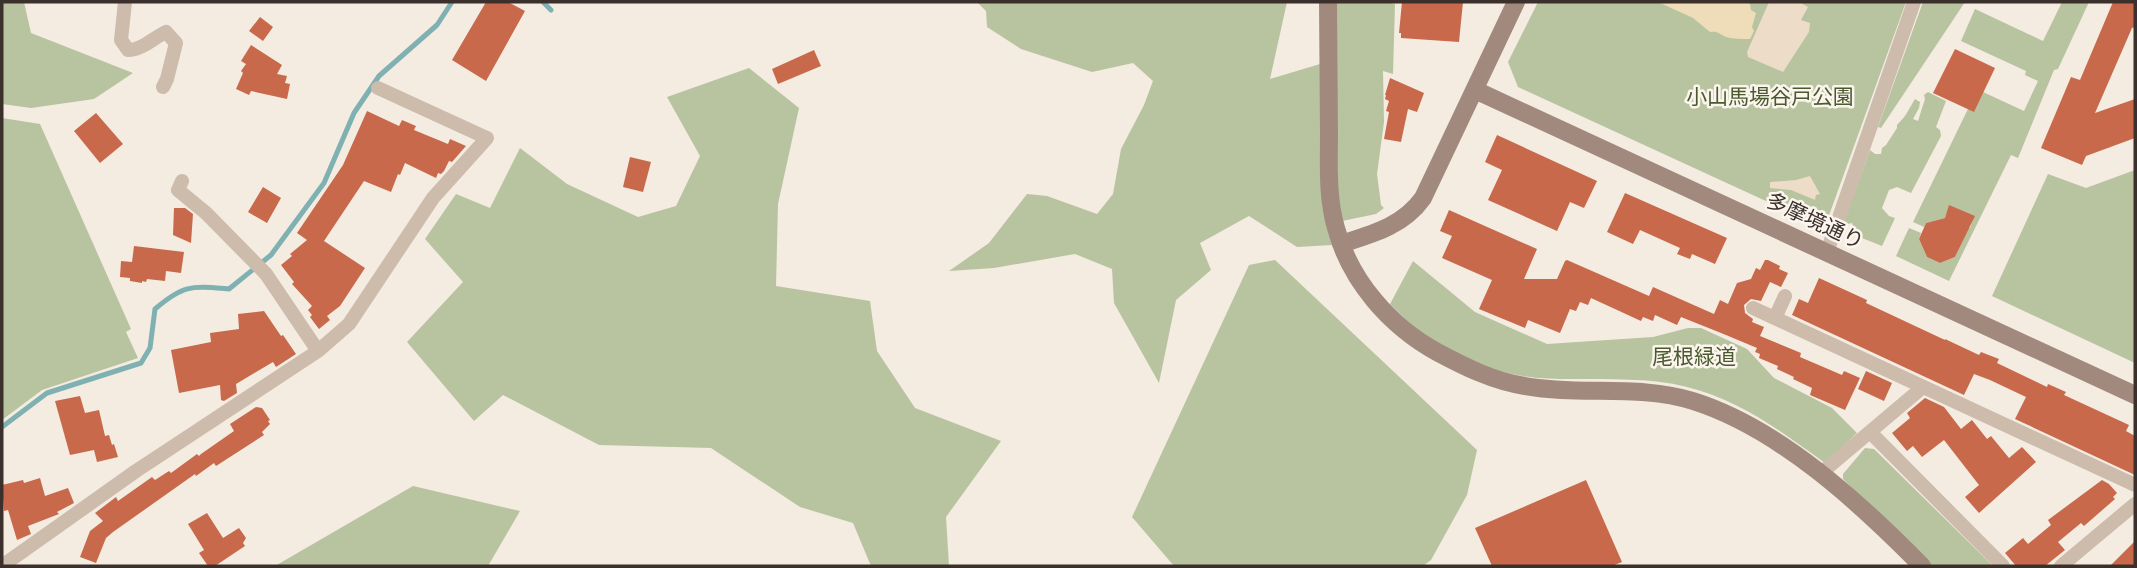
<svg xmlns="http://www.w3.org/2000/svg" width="2137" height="568" font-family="'Nunito Sans','Noto Sans JP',sans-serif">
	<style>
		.green { fill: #b8c4a0 }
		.sand { fill: #efdcb8 }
		.plaza { fill: #ecdcc8 }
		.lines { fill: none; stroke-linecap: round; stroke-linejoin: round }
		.stream { stroke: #7fb0b2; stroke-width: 5 }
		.building { fill: #c8694b }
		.street { stroke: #cdbbac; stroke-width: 14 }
		.secondary { stroke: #a18a7d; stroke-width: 18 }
		.labels { text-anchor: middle; stroke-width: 5; stroke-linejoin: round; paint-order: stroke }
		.park-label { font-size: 21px; fill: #4a5a2e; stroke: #fbf5ee }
		.street-label { font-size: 21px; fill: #3b302b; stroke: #fbf5ee }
	</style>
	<rect width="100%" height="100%" fill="#f4ebe1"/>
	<path class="green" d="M2,2H24L31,33L133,73L94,99L31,108L2,104Z
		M977,2H1287L1270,79L1320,64L1321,188L1323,211L1332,245L1297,247L1249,216L1200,243L1211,270L1176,300L1159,383L1114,303L1112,269L1075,254L994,268L949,271L989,243L1027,194L1047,196L1097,214L1113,194L1121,149L1144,105L1153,81L1133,63L1092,72L1021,49L987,27L986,11Z
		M1336,2H1385L1395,4L1393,74L1383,71L1384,122L1377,174L1381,205L1384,208L1376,214L1342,221L1338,192Z
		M1538,2H1906L1827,221L1820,226L1518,87L1508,62Z
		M1923,2H1965L1881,128L1878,127Z
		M2062,2H2089L2058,69L2054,70L2018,158L2011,155L1949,281L1896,256L1909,228L1921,233L1919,239L1927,257L1940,263L1955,257L1963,240L1958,224L1970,228L1974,216L1950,206L1945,218L1926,223L1924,227L1913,222L1968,109L1983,92L2024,111L2038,81L2025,75L2026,71L1961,41L1975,9L2043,41Z
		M749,68L799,108L778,204L776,286L870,301L877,351L915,408L1001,441L946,517L949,566H871L853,523L800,507L711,448L599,445L503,395L474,421L407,342L463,282L425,239L456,194L490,208L520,148L567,184L638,217L676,206L700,156L667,97Z
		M1928,92L1946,101L1936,127L1940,130L1941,136L1911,193L1897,187L1889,190L1882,208L1889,216L1895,218L1882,246L1857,236L1852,223L1843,225L1870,150L1875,154H1881L1882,148L1886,145L1897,128V125L1905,116L1915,99L1920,102L1919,108L1913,119L1918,121L1925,99L1924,95Z
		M2,118L40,124L131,329L126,332L138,358L42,390L2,420Z
		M2135,170V363L1992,296L2048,174L2086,188Z
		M1275,260L1477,450L1467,495L1431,560L1423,566H1174L1132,517L1249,265Z
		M1413,261L1475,312L1547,344L1653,337L1688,328H1701L1747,349L1774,378L1832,408L1857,433L1825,463C1780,431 1742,401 1687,387C1649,377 1610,380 1571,379C1550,379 1527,378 1508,373C1465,363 1420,336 1390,304Z
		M1865,448L1874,449L1993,566H1929L1843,479V474Z
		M413,486L520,511L488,566H275Z"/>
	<path class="sand" d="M1658,2H1746L1750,4L1751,10L1756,13L1752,27L1754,31L1750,39C1742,39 1734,39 1726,37C1719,34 1718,31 1710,32L1693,18Z"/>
	<path class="plaza" d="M1769,2H1799L1808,7L1801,20L1810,23L1809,32L1783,72L1748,57L1747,52Z
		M1810,176L1820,194L1816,195L1815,200L1791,190L1770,188V182L1796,180Z"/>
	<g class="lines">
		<path class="stream" d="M543,2L551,10
			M2,427L47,393L141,363L150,348L155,309C184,284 192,286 229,289L271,255L324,183L354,113L379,76L437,25L452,2"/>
	</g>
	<path class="building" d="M486,2H508L525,11L486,81L452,60Z
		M1402,2H1463L1459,42L1401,38V33H1399Z
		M2113,2H2135V27L2132,28L2095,113L2135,99V138L2086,156L2082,165L2041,148L2071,77L2080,80Z
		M260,17L273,27L263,41L249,31Z
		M251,45L282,65L277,74L287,76L285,83L290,84L287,99L251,91L249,95L236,89L243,73L241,71L246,64L241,61Z
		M1955,49L1995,68L1974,112L1933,93Z
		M814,50L821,66L778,84L772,69Z
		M1390,78L1424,93L1417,112L1408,109L1401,142L1384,139L1389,112L1386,111L1389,101L1385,99L1386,95H1385Z
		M367,111L399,126L402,120L416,126L414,130L448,144L450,139L466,146L452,162L449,161L444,171L441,174L438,173L436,178L405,163L400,175L398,174L391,192L364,181L324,241L365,268L340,306L327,316L330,320L319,329L310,317L312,315L308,310L312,306L292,284L294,282L281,265L292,256L290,254L307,240L297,233L343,165Z
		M96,113L123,144L100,163L74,131Z
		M1497,135L1597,181L1584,208L1570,202L1557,231L1488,200L1502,170L1485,162Z
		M630,157L651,162L643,192L623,187Z
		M263,187L281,198L267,223L248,212Z
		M1625,193L1727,238L1715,264L1692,254L1690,259L1677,254L1680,248L1640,230L1633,244L1607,232Z
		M1949,205L1975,216L1955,257L1940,263L1927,257L1919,239L1926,223L1945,218Z
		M174,208H185L193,214L191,243L173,235Z
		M1449,210L1537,249L1524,279H1557L1565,261L1567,260L1649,296L1653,287L1714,314L1720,300L1728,304L1737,283L1751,279L1756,268L1760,270L1765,260H1768L1780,266L1779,269L1788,273L1781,287L1770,282L1761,301L1751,299L1744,305L1745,313L1753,319L1752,322L1764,327L1760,336L1801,353L1800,357L1842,375L1844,371L1860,378L1845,410L1810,395L1812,388L1793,379L1794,377L1777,369L1778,366L1759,358L1760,354L1755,352L1757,348L1726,335L1681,317L1677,325L1655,315L1653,321L1643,317L1641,321L1591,298L1588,305L1580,302L1576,311L1570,309L1560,333L1528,320L1525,328L1479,309L1492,280L1442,258L1452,236L1440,231Z
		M134,246L184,252L181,273L166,271L165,281L147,279L146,282L142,281V283L130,281V278L120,277L121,261L132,262Z
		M1819,278L1867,300L1866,303L1945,340V339L1979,355L1981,352L1999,359L1997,363L2047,387L2048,384L2066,392L2064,395L2129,425L2126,431L2135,436V475L2015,419L2026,397L1990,380L1974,374L1964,395L1792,315L1799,299L1808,303Z
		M264,311L281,336L283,335L296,354L276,367L273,362L236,384L237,393L224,401L221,400L220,385L179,393L171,350L211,342L210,333L239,329L238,314Z
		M1866,371L1892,383L1884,401L1858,389Z
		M80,396L85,413L99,410L105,436L109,435L112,445L114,444L118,457L97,462L94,450L70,455L55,401Z
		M1925,398L1944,407L1961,429L1972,420L1987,439L1991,436L2009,458L2022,447L2036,462L1979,513L1965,497L1979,485L1944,440L1922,457L1913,446L1907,451L1892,433L1910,418L1907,413Z
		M256,407L262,408L270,420L268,421L270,424L262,432L264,435L216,466L214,463L196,476L195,474L113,532L106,538L96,563L80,557L90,531L103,521L95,513L116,497L118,501L152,477L155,480L169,471L171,473L197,454L199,456L201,454L234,431L230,424Z
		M40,478L45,496L68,488L74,503L57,512L59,514L28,526L31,534L17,540L8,510L4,511L2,485L23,480L24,483Z
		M1586,480L1622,562L1612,566H1492L1475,528Z
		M2102,480L2109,484L2117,493L2113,497L2115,499L2084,526L2081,523L2058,542L2065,550L2045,566H2016L2005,553L2023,538L2028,544L2051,525L2048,520Z
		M207,513L223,538L239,528L246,538L243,543L245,546L215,566H208L199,553L204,550L188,524Z
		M2135,541V566H2110Z"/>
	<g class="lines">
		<path class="street" d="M125,2L121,40L128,50C142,50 153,38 166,32L176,43L167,79L163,87
			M182,181L178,190L206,213L266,274L318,351
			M1827,252L1914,2
			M1753,308L2135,485
			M1775,318L1785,296
			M1870,432L2003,566
			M1820,474L1923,387
			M2,566L136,471L318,351L349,324L433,198L487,138L378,88
			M2061,566L2135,504"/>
		<path class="secondary" d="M1328,2C1328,46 1329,90 1329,134C1329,165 1327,198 1336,228C1350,281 1390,326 1437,352C1465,367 1493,381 1525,386C1580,396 1639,384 1693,401C1779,428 1860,503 1922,566
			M1475,90L2135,395
			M1341,244C1373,234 1403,226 1423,198L1516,2"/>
	</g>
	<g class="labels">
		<g class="park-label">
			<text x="1770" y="104">小山馬場谷戸公園</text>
			<text x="1694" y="364">尾根緑道</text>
		</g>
		<g class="street-label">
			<text transform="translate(1815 221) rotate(25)" y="7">多摩境通り</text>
		</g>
	</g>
	<rect width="2137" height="568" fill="none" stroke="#3b302b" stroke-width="7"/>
</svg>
